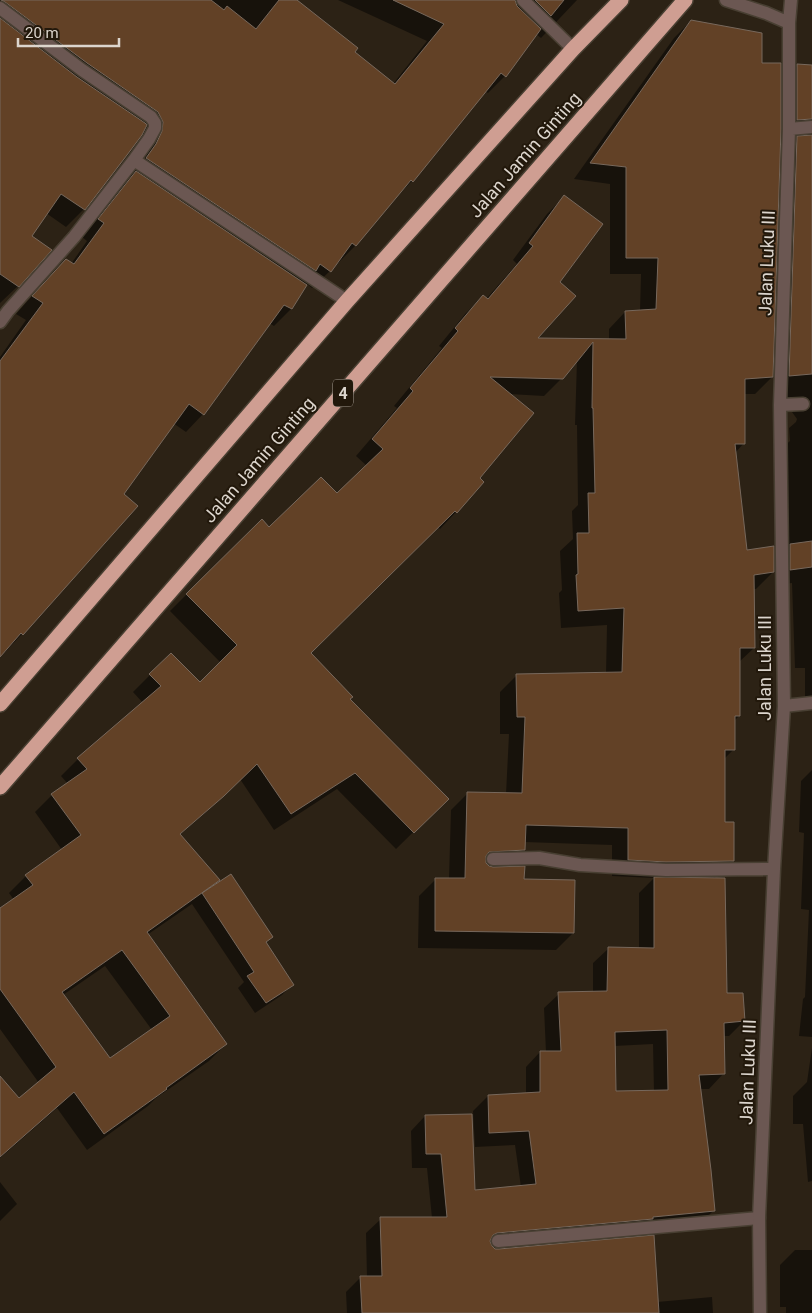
<svg xmlns="http://www.w3.org/2000/svg" width="812" height="1313" font-family="Roboto,sans-serif">
	<style>
		.shadow { fill: #0007; fill-rule: evenodd }
		.building { fill: #624126; stroke: #77685c; fill-rule: evenodd }
		.lines { fill: none; stroke-linecap: round; stroke-linejoin: round }
		.lane-casing { stroke: #483f32; stroke-width: 15 }
		.street-casing { stroke: #483f32; stroke-width: 15 }
		.highway-casing { stroke: #483f32; stroke-width: 18 }
		.lane { stroke: #6b5752; stroke-width: 12 }
		.street { stroke: #6b5752; stroke-width: 12 }
		.highway { stroke: #cf9e92; stroke-width: 15 }
		.labels { text-anchor: middle; stroke-width: 4; stroke-linejoin: round; paint-order: stroke }
		.shield { fill: #22180b; stroke: #a49c93; stroke-width: 1 }
		.shield-label { font-size: 16px; font-weight: bold; fill: #dcd5cd }
		.street-label { font-size: 18px; fill: #dcd5cd; stroke: #22180b }
	</style>
	<rect width="100%" height="100%" fill="#2c2215"/>
	<path class="shadow" d="M0,0H295L353,52L393,84L427,41L338,0H577L541,38L536,34L505,76L488,93L485,91L412,181L395,198L355,246L338,263L337,262L330,271L312,288L307,284L291,309L274,326L269,323L203,414L186,432L173,423L122,494L136,506L22,634L5,652L4,651L0,655V357L26,320L16,314L48,278L66,260L71,264L87,241L82,237L118,190L131,177L129,176L146,140L141,132L126,154L84,209L66,227L46,213L30,236L18,286L0,303Z
		M691,21L772,377L755,394H744V443L735,453L746,551L773,572L756,589H753L754,648L739,662V716L734,721V749L724,759V824L732,861L714,879L726,995L744,1021L729,1036H723V1074L709,1089H699L714,1210L699,1225L637,1233L491,1246L493,1249L657,1302L712,1297L713,1313H347L346,1292L360,1278H367L366,1233L381,1219L432,1218L427,1168H412L411,1131L425,1116L474,1191L521,1187L515,1145L475,1147L473,1111L488,1096L526,1094V1067L540,1052H546L544,1008L559,994L593,992V963L608,949H639V893L654,878L612,876V845L524,842V850L506,868L523,880L573,933L556,950L418,948L419,896L436,879H449L451,810L468,793L506,794L509,734H500V692L517,675L606,674L607,625L561,628L559,593L562,590L560,551L573,539L572,511L578,505L577,425H575L577,360L562,378L544,396L509,394L478,478L456,512L440,529L438,527L309,653L348,700L447,799L396,849L337,789L274,830L240,779L205,813L179,835L218,880L212,886L213,887L271,937L265,943L292,984L282,995L255,1013L238,988L244,982L192,904L147,935L226,1044L209,1061L156,1098L148,1106L87,1150L57,1108L0,1158V1078L19,1100L39,1083L0,1029V910L14,900L9,893L26,876L62,850L35,812L52,795L68,784L61,776L78,759L143,703L133,692L171,654L200,684L221,663L170,611L187,594L269,528L337,495L367,466L356,456L397,408L394,406L442,348L439,346L466,313L483,297L486,299L517,264L513,260L547,214L564,197L558,282L535,339L609,340V329L625,312L640,311L641,274H610V184L574,179L674,38ZM105,966L152,1030L109,1060L63,995ZM653,1044L654,1092L615,1093L614,1046Z
		M798,65L812,66V700H805V668H795L792,583L776,585L775,560L783,553L780,450L790,441L789,428L796,422L797,419L792,412L788,411L785,389L782,153L797,138L803,137L800,134L783,135V80Z
		M812,770V1037L799,1036L803,999L805,997L809,910L801,909L804,833L799,832L801,781Z
		M812,1048V1181L808,1182L803,1124H793V1096L807,1082Z
		M0,1182L17,1204L0,1221Z
		M795,1250H812V1313H786V1307H780V1265Z"/>
	<path class="building" d="M1,0H211L224,10L227,6L256,29L279,0H297L358,48L355,52L395,84L444,24L393,0H515L517,6L541,29L506,77L501,73L413,182L411,180L356,246L352,243L331,272L320,264L316,271L146,158L156,144L162,131L163,122L158,112L87,63L5,2Z
		M535,0H564L551,16Z
		M0,18L77,77L145,123L147,125L142,135L127,155L85,210L61,194L32,236L52,250L19,287L0,274Z
		M691,20L762,33V63H781V129L773,377L745,379V444H735L747,550L774,546V572L754,575L755,648H740V716H735V750H725V822H734V861L666,862L628,860V828L526,825L525,850L489,852L486,856V863L489,866L493,867L525,866L524,879L575,880L574,933L435,931V878H465L467,792L522,793L525,717H517L516,674L622,672L624,608L578,611L576,575L578,574L577,533H589L588,493H595L593,408H592L593,342L563,379L490,377L534,413L480,478L484,482L457,513L455,511L311,653L353,697L350,699L449,799L414,833L355,773L291,814L257,764L224,796L180,834L220,880L147,932L227,1044L166,1088L167,1089L104,1134L74,1092L0,1157V1076L19,1098L56,1067L0,989V908L33,885L25,875L81,835L51,794L87,769L77,758L161,686L149,674L171,653L200,682L237,645L186,594L262,519L269,527L321,477L337,493L383,449L372,439L413,391L410,388L458,331L455,328L483,295L488,299L533,246L529,243L564,195L603,224L560,282L576,296L538,338L626,339L625,311L656,309L658,258H626V167L590,163ZM122,950L170,1016L110,1058L62,992Z
		M797,64L812,65V119L797,120Z
		M812,135V374L789,376L797,136Z
		M136,171L307,285L292,309L284,305L204,415L189,404L124,494L138,506L23,635L21,633L0,657V361L43,303L32,296L66,259L74,264L104,223L98,219Z
		M812,541V567L790,570V544Z
		M231,874L273,937L266,942L294,985L266,1003L247,976L254,972L202,893Z
		M654,877L725,878L727,993H743L745,1021L724,1023L725,1074L699,1075L711,1170L715,1211L653,1217V1219L497,1233L493,1235L490,1241L492,1246L495,1249H499L654,1235L659,1313H362L360,1276H382L380,1217H447L441,1154H426L425,1115L472,1114L475,1190L536,1184L529,1131L489,1133L488,1095L540,1092V1051H561L558,992L607,991L608,947L654,948ZM667,1030L668,1090L616,1091L615,1032Z"/>
	<g class="lines">
		<g class="lane-casing">
			<path id="lane" d="M498,1241L759,1218"/>
		</g>
		<g class="street-casing">
			<path id="street" d="M523,0L573,49
				M726,0L766,13L789,23
				M0,8L82,70L151,117L155,123V128L149,139L134,160L74,237L8,311L0,322
				M789,129L812,127
				M134,160L347,301
				M780,405L803,404
				M784,706L812,703
				M493,859L539,858L580,865L666,870L774,869
				M760,1313L759,1218L774,869L784,706L780,405L789,129V23L791,0"/>
		</g>
		<g class="highway-casing">
			<path id="highway" d="M0,704L347,301L573,49L621,0
				M0,787L685,0"/>
		</g>
		<use href="#lane" class="lane"/>
		<use href="#street" class="street"/>
		<use href="#highway" class="highway"/>
	</g>
	<g class="labels">
		<rect class="shield" x="333" y="379.5" width="20" height="27" rx="4"/>
		<g class="shield-label">
			<text x="343" y="399">4</text>
		</g>
		<g class="street-label">
			<text transform="translate(525 155) rotate(-49)" y="6">Jalan Jamin Ginting</text>
			<text transform="translate(767 263) rotate(-88)" y="6">Jalan Luku III</text>
			<text transform="translate(259 460) rotate(-49)" y="6">Jalan Jamin Ginting</text>
			<text transform="translate(765 668) rotate(-90)" y="6">Jalan Luku III</text>
			<text transform="translate(748 1072) rotate(-88)" y="6">Jalan Luku III</text>
		</g>
	</g>
	<path d="M18 38v8h101v-8" fill="none" stroke="#dcd5cd" stroke-width="2.5"/>
	<text x="25" y="38" font-size="15" fill="#dcd5cd" stroke="#22180b" stroke-width="4" paint-order="stroke">20 m</text>
</svg>
